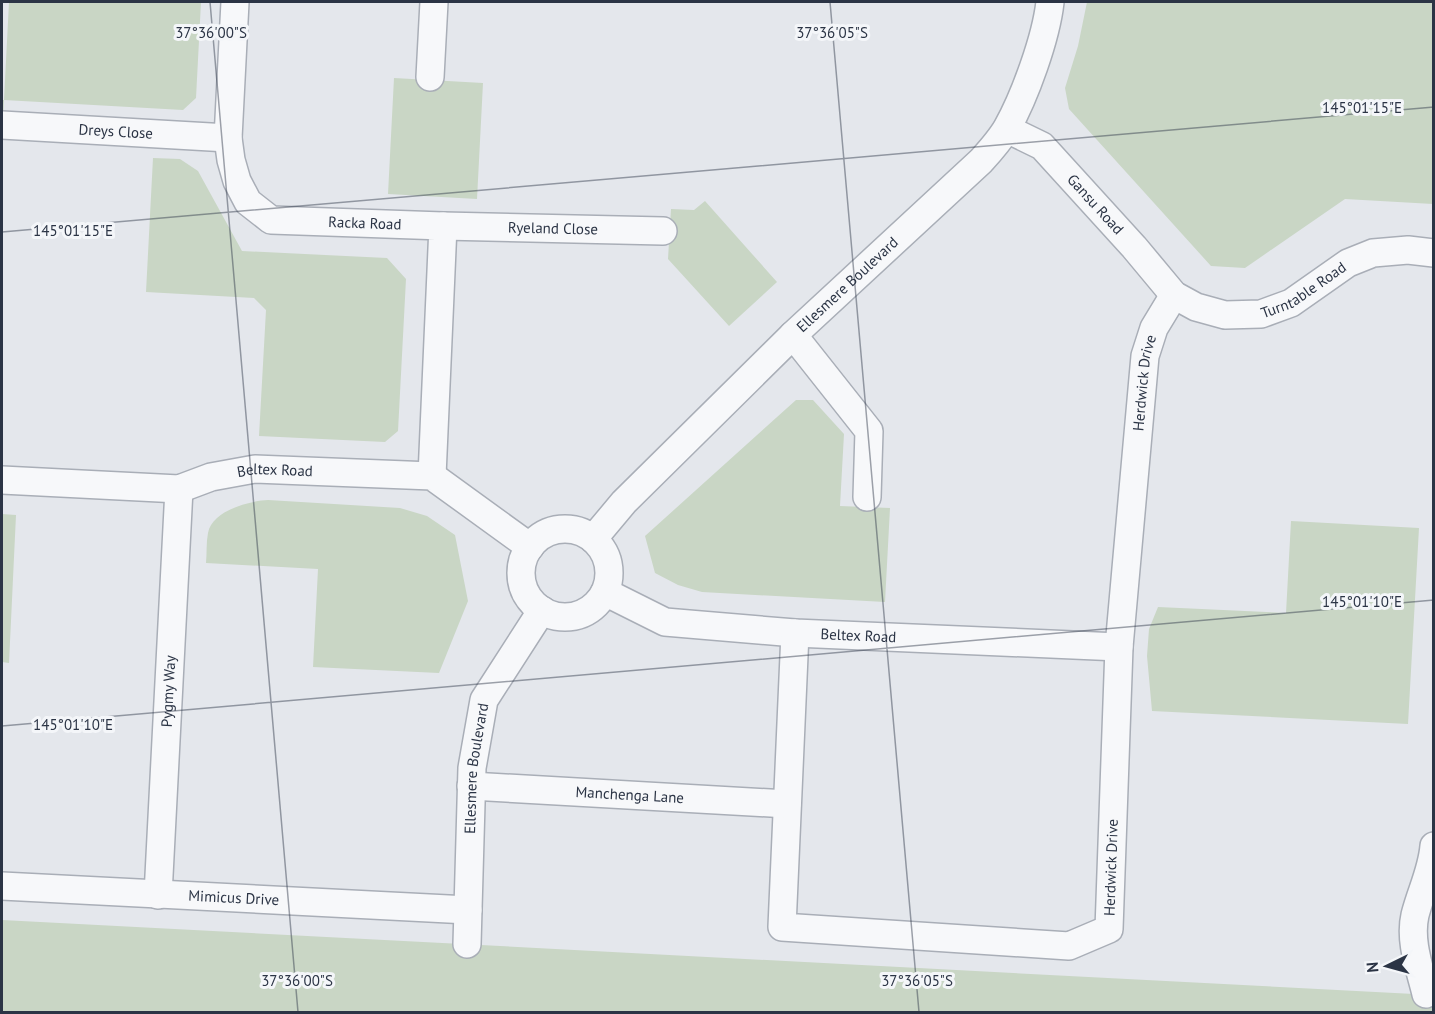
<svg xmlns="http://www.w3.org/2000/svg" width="1435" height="1014" font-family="'PT Sans',sans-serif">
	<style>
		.green { fill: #c9d6c5 }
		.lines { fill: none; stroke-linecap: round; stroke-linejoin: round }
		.minor-casing { stroke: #a9aeb7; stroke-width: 30 }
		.minor { stroke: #f7f8fa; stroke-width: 27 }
		.ticks { fill: none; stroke: #2b3445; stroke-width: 1.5; stroke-opacity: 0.45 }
		.labels { text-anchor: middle; stroke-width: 6; stroke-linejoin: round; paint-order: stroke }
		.street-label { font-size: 15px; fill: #2b3445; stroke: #f4f6f9 }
		.ticks-label { font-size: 15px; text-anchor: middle; fill: #2b3445; stroke: #f4f6f9; stroke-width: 6; stroke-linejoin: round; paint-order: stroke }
	</style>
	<rect width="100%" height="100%" fill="#e4e7ec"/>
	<path class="green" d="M9,2H201L196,98L183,110L4,100L2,140V100H4Z
		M1087,2H1433V204L1345,199L1245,268L1211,266L1069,109L1065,88L1078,46Z
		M394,78L483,83L477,199L388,194Z
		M153,158L180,159L198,171L242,251L387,258L406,279L398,431L385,442L259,436L266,310L254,298L146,292Z
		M705,201L777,282L729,326L668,259L671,209L694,210Z
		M796,400H813L844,434L840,506L890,508L885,602L702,592L678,585L655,573L645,536Z
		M268,500L400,508L427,516L455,535L468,601L439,673L313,667L318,569L206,563C207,553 206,543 208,533C212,511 248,501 268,500Z
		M2,514L16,515L9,663L2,662Z
		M1291,521L1419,528L1408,724L1152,711L1147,656L1149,629L1158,607L1286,613Z
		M2,920L1433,995V1012H2Z"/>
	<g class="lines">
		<g class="minor-casing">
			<g id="minor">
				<path id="s1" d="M235,2L228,138L231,160L237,181L248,202L271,220L443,226L432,476"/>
				<path d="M430,77L434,2"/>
				<path id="s2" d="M2,125L228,138"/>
				<path id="s3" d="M1007,129L1042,146L1134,247L1174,295L1196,307L1225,315L1261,314L1291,303L1348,263L1373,253L1408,250L1434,253"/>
				<path id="s4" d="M443,226L663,231"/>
				<path d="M793,335L869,431L867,497"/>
				<path id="s5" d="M2,480L179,489L211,477L255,469L432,476L530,547"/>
				<circle cx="565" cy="573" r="44"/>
				<path id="s6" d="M593,539L624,502L793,335L981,161C990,151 1000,140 1007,128C1025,96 1046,38 1050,2"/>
				<path id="s7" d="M605,592L665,622L795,633L1119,647"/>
				<path id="s8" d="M795,633L782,927L1069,946L1109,929L1119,647L1145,356L1154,328L1174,295"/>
				<path id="s9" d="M471,786L787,804"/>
				<path id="s10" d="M2,886L468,910"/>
				<path id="s11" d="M158,895L179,489"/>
				<path id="s12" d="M467,944L472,768L484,700L542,610"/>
				<path d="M1426,994C1420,969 1409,941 1415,915C1421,891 1432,871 1434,846"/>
			</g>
		</g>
		<use href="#minor" class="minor"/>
	</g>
	<path class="ticks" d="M210,2L298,1012M830,2L919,1012M2,232L1434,107M2,726L1434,600"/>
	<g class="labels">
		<g class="street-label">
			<text dy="5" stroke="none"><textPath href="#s2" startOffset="114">Dreys Close</textPath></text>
			<text dy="5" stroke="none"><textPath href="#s3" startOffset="118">Gansu Road</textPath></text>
			<text dy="5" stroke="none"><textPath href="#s1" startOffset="327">Racka Road</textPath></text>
			<text dy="5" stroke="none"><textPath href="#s4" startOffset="110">Ryeland Close</textPath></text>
			<text dy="5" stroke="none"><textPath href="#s6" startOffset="360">Ellesmere Boulevard</textPath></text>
			<text dy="5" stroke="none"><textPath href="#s3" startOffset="378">Turntable Road</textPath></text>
			<text dy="5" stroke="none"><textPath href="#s8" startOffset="1173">Herdwick Drive</textPath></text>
			<text dy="5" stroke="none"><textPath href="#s5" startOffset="276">Beltex Road</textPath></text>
			<text dy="5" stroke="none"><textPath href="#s7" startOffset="261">Beltex Road</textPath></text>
			<text dy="5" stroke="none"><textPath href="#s11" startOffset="204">Pygmy Way</textPath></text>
			<text dy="5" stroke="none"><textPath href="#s12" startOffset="176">Ellesmere Boulevard</textPath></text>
			<text dy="5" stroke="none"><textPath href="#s9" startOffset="159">Manchenga Lane</textPath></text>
			<text dy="5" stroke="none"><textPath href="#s8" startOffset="687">Herdwick Drive</textPath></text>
			<text dy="5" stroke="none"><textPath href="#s10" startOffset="232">Mimicus Drive</textPath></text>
		</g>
	</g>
	<g class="ticks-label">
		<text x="211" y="38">37°36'00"S</text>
		<text x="832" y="38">37°36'05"S</text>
		<text x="1362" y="113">145°01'15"E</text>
		<text x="73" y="236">145°01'15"E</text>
		<text x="1362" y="607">145°01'10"E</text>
		<text x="73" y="730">145°01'10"E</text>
		<text x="297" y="986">37°36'00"S</text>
		<text x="917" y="986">37°36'05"S</text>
	</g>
	<rect width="1435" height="1014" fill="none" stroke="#2b3445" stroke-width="6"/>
	<g transform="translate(1387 966) rotate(265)" stroke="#f4f6f9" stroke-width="4.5" paint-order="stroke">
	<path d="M0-4.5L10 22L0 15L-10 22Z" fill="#2b3445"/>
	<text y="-9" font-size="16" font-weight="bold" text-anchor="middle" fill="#2b3445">N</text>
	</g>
</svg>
